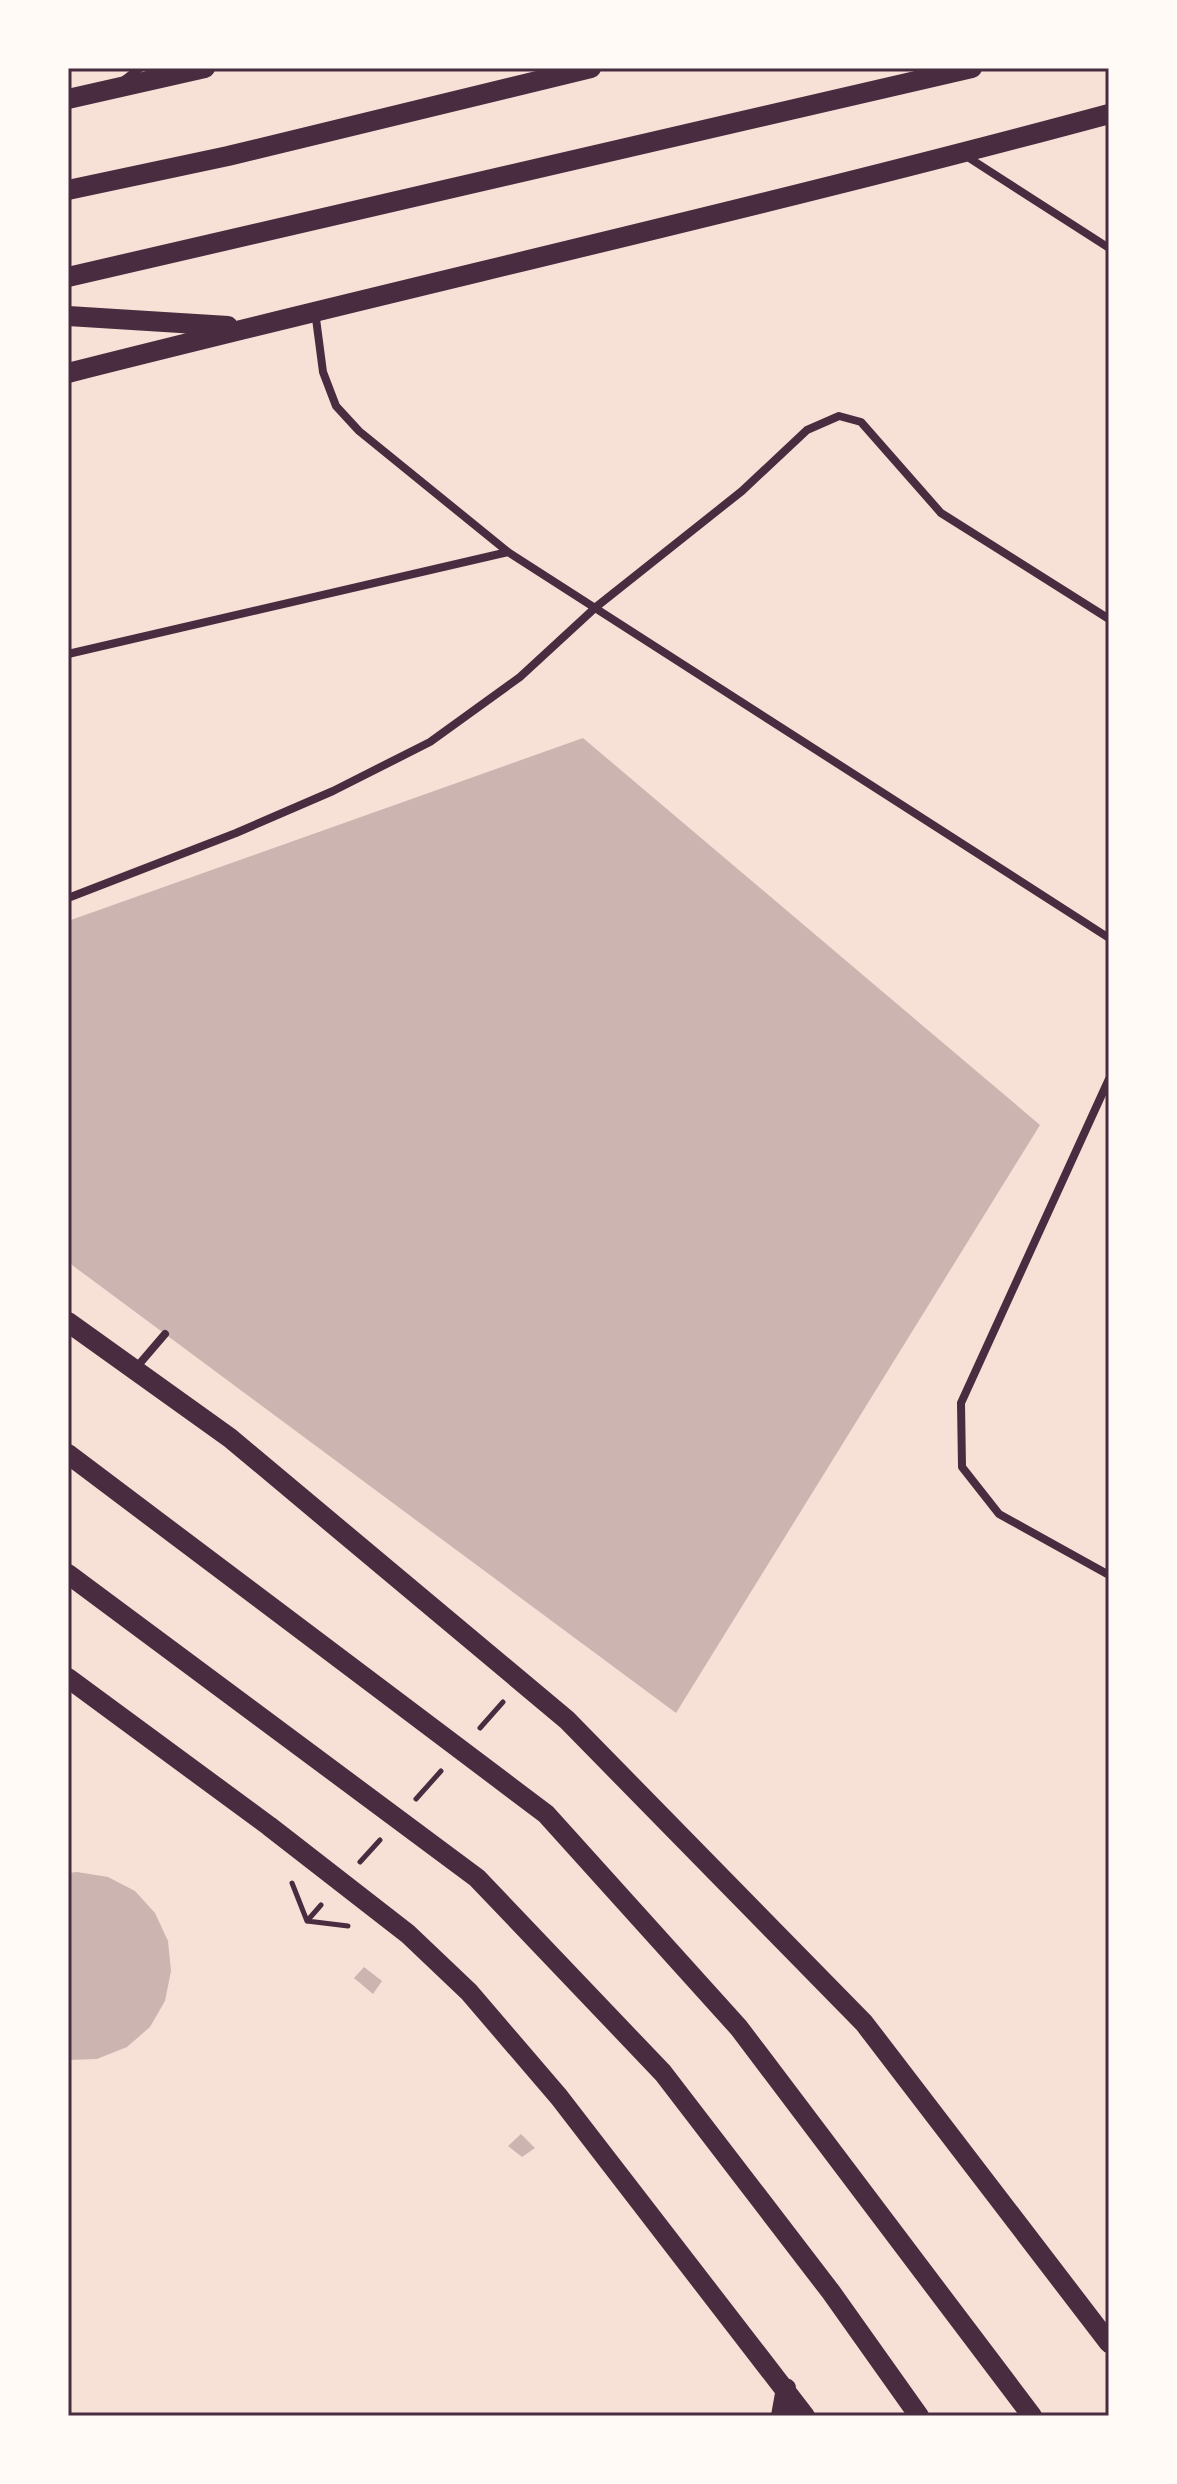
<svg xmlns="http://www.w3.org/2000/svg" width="1177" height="2484" font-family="'Work Sans',sans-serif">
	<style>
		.building { fill: #ccb4b1 }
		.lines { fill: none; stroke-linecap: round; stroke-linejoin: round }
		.path { stroke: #4a2c40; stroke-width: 5 }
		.minor { stroke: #4a2c40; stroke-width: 8 }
		.primary { stroke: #4a2c40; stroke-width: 20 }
		.neatline { fill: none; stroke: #4a2c40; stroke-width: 3 }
	</style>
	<rect width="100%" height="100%" fill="#f7e1d7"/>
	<path class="building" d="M583,738L1040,1125L676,1713L68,1262V921Z
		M77,1872L108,1877L135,1891L155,1913L168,1941L171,1971L165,2001L150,2027L127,2047L97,2059L68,2060V1873Z
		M364,1967L382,1981L373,1994L354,1978Z
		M521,2134L535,2148L522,2157L508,2146Z"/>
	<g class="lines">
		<path class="path" d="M480,1728L503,1702
			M416,1799L441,1771
			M360,1862L380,1840
			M292,1883L307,1921L348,1926
			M307,1921L321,1905"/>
		<path class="minor" d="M124,80L140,68
			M966,156L1109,248
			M315,311L323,372L336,406L359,431L508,552L1109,938
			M68,654L508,552
			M68,898L236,833L333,791L430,742L520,677L596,607L742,491L807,430L839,416L861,422L941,513L1109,619
			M1109,1079L961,1403L962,1467L999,1514L1109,1575
			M135,1369L165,1334"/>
		<path class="primary" d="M68,99L205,68
			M68,190L228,156L591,68
			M68,277L972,68
			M68,316L228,326
			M68,373C415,285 764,207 1109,114
			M68,1322L230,1438L567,1720L864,2023L1109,2343
			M68,1454L546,1814L739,2028L1032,2416
			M68,1574L477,1878L663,2073L831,2292L919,2416
			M68,1678L269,1826L408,1934L469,1992L559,2097L805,2416
			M781,2416L786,2388"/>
	</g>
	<rect width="1177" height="2484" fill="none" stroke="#fffaf5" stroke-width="140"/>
	<rect x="70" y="70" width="1037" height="2344" class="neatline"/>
</svg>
